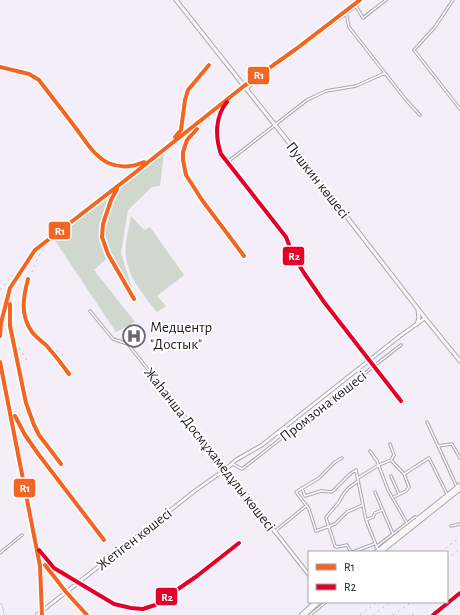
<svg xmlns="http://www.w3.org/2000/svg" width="460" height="615" font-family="'Alegreya Sans',sans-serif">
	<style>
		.green { fill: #cfd7ce }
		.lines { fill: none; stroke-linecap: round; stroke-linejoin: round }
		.minor-casing { stroke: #aaa6ae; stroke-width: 3.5 }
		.tertiary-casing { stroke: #aaa6ae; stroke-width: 4.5 }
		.secondary-casing { stroke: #aaa6ae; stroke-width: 5 }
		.primary-casing { stroke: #cecbd1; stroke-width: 5.5 }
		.minor { stroke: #fdfcfe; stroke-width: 1.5 }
		.tertiary { stroke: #fdfcfe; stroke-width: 2.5 }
		.secondary { stroke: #faf7f8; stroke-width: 3 }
		.primary { stroke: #f6f2f3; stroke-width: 3.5 }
		.rail { stroke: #c0bec2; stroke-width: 1; stroke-dasharray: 2 4; stroke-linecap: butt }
		.rail-1-casing { stroke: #fff; stroke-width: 7 }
		.rail-2-casing { stroke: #fff; stroke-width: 7 }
		.rail-1 { stroke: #f26522; stroke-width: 4 }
		.rail-2 { stroke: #e4002b; stroke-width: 4 }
		.labels { text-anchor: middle; stroke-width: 4; stroke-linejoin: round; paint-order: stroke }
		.street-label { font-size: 15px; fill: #201d25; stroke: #fff }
		.poi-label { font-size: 15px; fill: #201d25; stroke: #fff; text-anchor: start }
		.line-badge { stroke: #fff; stroke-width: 1.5 }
		.badge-label { font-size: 11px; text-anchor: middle; font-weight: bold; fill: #fff }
	</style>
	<rect width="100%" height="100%" fill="#f3eef8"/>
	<path class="green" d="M164,152L160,186L152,187L128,210L121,253L135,298L110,255L104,238L107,258L94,270L135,322L116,332L54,239L115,190L101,219L103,233C106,221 108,208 114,197C123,180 148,164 164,152Z
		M131,216L144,230L150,227L184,275L157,296L166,306L157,312C144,296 129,278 126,257C124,247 129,227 131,216Z"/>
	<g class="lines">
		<g class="minor-casing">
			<path id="minor" d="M453,0L435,27L414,50L460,109
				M346,13L349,27L406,100L420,115
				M247,89L256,80L356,6L363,18L386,0
				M227,165L230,160L307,100L326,91L356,86L385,73
				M90,311L113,339L128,344L135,353L226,469
				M427,422L457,487
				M390,444L394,455L391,460L404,474L409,487L406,491L394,497
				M438,446L452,444L460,458
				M370,451L377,461L388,490L407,523
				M342,458L335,462L319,478L296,492L309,509L316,531L335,524L347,512L363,505
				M233,464L242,469L401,345
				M404,474L429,458L447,494
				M391,476L399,494
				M358,478L379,465L391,460
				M302,488L305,496L321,491L332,492L350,474L356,470L366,520L378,550
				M375,492L393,534
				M366,520L373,517L375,513L382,510
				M451,526L460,524
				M274,532L307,505
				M376,547L415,517L418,518
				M351,552L347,545L337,547L335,546L326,518C328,514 337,505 339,502C345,490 347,489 358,481
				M353,552L374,544
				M0,553L22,535
				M310,615L326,602"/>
		</g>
		<g class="tertiary-casing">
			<path id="tertiary" d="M226,469L309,575
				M37,615L196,490L226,469L236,460L262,445L400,336L425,318"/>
		</g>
		<g class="secondary-casing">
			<path id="secondary" d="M176,0L302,159L425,318L460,361
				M417,324L419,318L418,310
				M376,552L460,485
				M381,552L460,489
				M301,615L315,602
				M305,615L319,602"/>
		</g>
		<g class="primary-casing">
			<path id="primary" d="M0,606L2,615"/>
		</g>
		<use href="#minor" class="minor"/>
		<use href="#tertiary" class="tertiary"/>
		<use href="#secondary" class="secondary"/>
		<use href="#primary" class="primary"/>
		<path class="rail" d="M0,67L29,74L39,80C51,96 63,111 75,127C85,140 93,155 108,163C120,168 133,167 144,162
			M227,102C215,116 215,137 221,154L286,237L293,255L304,273L324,302L401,401
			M201,125L187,140L183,152V160L186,175L202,200L244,256
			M175,137L181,130L185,100L188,90L209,65
			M117,189L111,200L103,224L102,237L108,254L134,299
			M28,279C23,298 20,315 32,332C36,337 41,341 46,345C54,354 62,364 69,374
			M27,283L40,254L47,244
			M0,290L13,275
			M11,300C6,324 23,405 35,427C42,440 52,452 61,464
			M0,336L1,323L10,288L35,250L132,175L244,86L296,49L360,0
			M16,343L28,362
			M52,347L65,357
			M0,362L40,566L42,615
			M13,412L25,435L39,455L104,540
			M39,550L54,568L114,604L131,608L143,609L155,605L197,576L239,543
			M441,552L460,537
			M447,559L460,549
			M44,563C52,580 74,601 87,615
			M360,615L377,602
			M373,615L390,602
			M393,615L412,602
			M412,615L415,613
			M433,615L460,593"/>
		<g class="rail-1-casing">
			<path id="rail-1" d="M0,67L29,74L39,80C51,96 63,111 75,127C85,140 93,155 108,163C120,168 133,167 144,162
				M197,129L187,140L183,152V160L186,175L202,200L244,256
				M175,137L181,130L185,100L188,90L209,65
				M117,189L111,200L103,224L102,237L108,254L134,299
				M28,279C23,298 20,315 32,332C36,337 41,341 46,345C54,354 62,364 69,374
				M10,304V326L26,403L34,425L39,435L61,464
				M0,336L1,323L10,288L35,250L132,175L244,86L296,49L360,0
				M0,362L40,566L42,615
				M15,416L25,435L39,455L104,540
				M45,565L66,592L87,615"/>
		</g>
		<g class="rail-2-casing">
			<path id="rail-2" d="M227,102C215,116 215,137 221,154L286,237L293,255L304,273L324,302L401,401
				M39,550L54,568L114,604L131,608L143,609L155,605L197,576L239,543
				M433,615L460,593"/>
		</g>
		<use href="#rail-1" class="rail-1"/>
		<use href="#rail-2" class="rail-2"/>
	</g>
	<defs>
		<g id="hospital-ring" transform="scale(1.15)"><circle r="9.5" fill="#fff" stroke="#6a666f" stroke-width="1.5"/><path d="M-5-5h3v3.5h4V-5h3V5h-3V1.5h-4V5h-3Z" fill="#6a666f"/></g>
	</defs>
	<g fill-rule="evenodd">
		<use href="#hospital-ring" x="134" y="336"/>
	</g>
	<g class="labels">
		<g class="street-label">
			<text transform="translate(318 180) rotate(52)" y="5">Пушкин көшесі</text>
			<text transform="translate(323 406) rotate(-38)" y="5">Промзона көшесі</text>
			<text transform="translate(210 449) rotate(52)" y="5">Жаһанша Досмұхамедұлы көшесі</text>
			<text transform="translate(134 539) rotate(-38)" y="5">Жетіген көшесі</text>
		</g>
		<g class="poi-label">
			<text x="150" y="332">Медцентр<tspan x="150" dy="17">"Достык"</tspan></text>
		</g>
	</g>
	<g class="line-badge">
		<rect x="247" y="66" width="23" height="19" rx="4" fill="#f26522"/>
		<rect x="48" y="221" width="23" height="19" rx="4" fill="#f26522"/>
		<rect x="282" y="246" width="23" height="20" rx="4" fill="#e4002b"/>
		<rect x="13" y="478" width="23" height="20" rx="4" fill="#f26522"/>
		<rect x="155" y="587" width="23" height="19" rx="4" fill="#e4002b"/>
	</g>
	<g class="badge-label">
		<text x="259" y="79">R1</text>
		<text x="60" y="235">R1</text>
		<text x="294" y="260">R2</text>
		<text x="25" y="492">R1</text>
		<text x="167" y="601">R2</text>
	</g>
	<rect x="308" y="551" width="140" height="52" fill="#ffffff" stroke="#a6a5a8"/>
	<rect x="316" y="564" width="20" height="6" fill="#f26522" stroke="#a6a5a8"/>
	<text x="344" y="571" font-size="12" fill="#201d25">R1</text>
	<rect x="316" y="584" width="20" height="6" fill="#e4002b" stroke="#a6a5a8"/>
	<text x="344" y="591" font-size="12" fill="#201d25">R2</text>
</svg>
